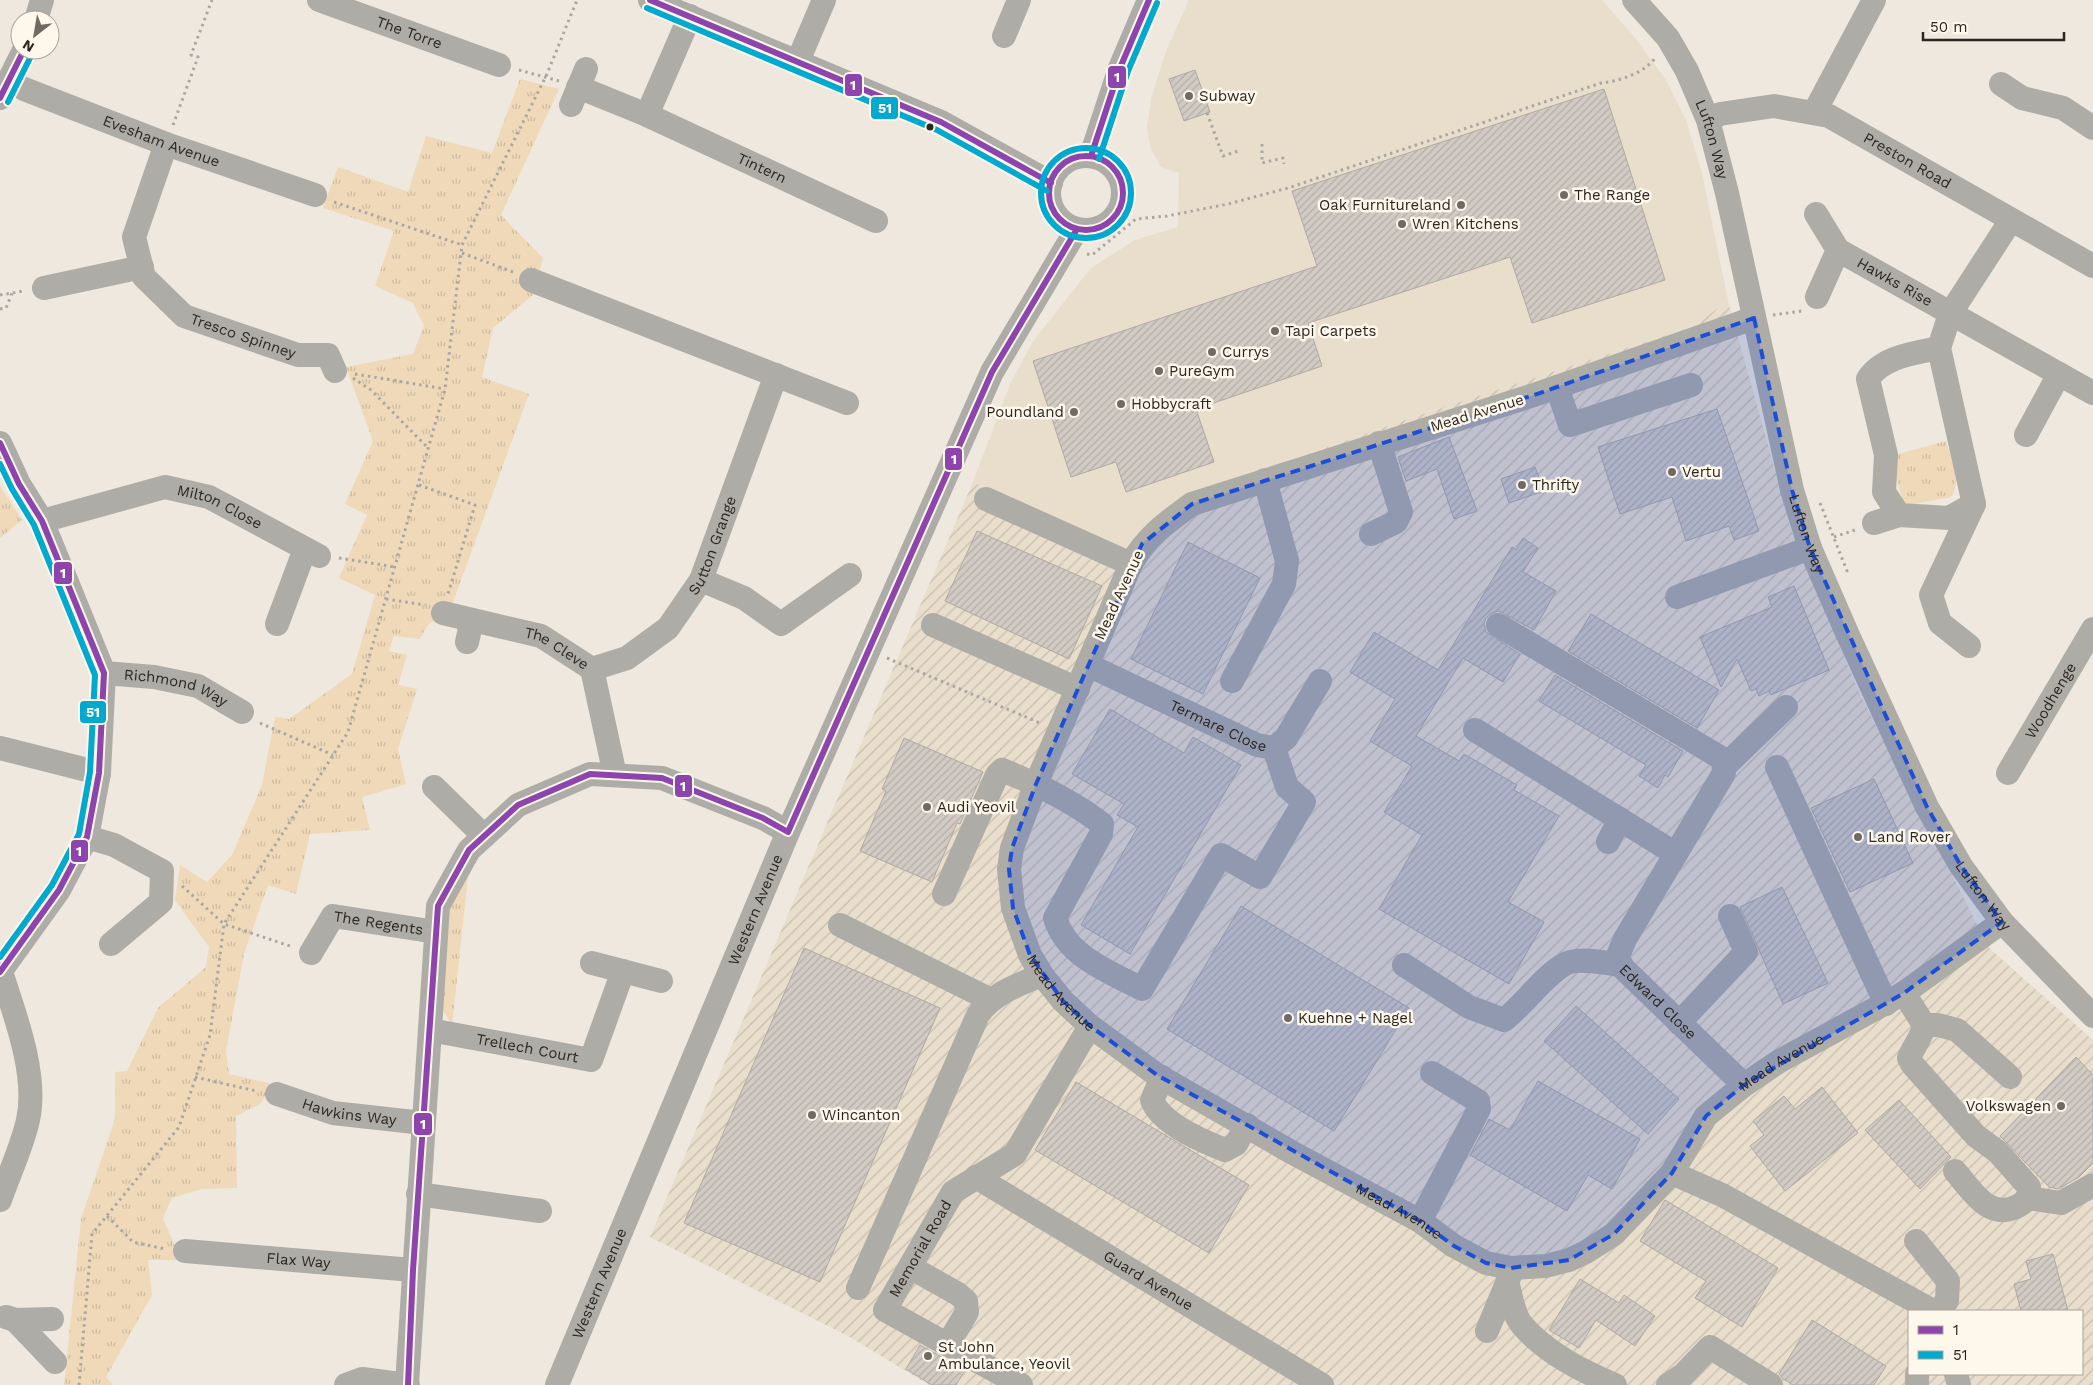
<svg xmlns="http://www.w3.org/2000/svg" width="2093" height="1385" font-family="'Work Sans',sans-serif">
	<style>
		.built { fill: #e9ddcc }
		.industrial { fill: url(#industrial-furrows); fill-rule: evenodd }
		.grass { fill: url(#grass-tufts) }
		.building { fill: url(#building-hatch); stroke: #afaaa3 }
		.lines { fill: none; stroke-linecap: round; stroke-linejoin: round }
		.path { stroke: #aaa7a3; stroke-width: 3; stroke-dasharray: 2.5 4; stroke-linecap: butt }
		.minor { stroke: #aeaca7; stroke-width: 24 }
		.bus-1-casing { stroke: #fef7ec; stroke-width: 10 }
		.bus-2-casing { stroke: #fef7ec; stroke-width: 10 }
		.bus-1 { stroke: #8e44ad; stroke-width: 6 }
		.bus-2 { stroke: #00a9ce; stroke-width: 6 }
		.marked { fill: #1d4ed8; fill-opacity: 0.2; stroke: #1d4ed8; stroke-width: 4; stroke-dasharray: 10 6; stroke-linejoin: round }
		.poi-dot { fill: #6f6a62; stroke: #fef7ec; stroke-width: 2 }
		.bus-dot { fill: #2b2620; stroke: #fef7ec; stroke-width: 2 }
		.labels { text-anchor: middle; stroke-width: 5; stroke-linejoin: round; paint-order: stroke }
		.street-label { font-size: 15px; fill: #2b2620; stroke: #fef7ec }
		.poi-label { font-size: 15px; fill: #2b2620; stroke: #fef7ec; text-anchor: start }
		.line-badge { stroke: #fef7ec; stroke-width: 2 }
		.badge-label { font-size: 14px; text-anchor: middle; font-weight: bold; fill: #fff }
	</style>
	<defs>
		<pattern id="industrial-furrows" width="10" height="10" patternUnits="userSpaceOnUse" patternTransform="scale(1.25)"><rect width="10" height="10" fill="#e9ddcc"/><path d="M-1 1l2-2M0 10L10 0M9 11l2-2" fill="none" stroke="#c8beaf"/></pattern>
		<pattern id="grass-tufts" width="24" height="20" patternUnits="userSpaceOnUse" patternTransform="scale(1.25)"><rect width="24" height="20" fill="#efd9b9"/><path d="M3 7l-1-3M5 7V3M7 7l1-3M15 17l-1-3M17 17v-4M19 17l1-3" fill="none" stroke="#cdba9f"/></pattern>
		<pattern id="building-hatch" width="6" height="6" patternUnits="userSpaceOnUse" patternTransform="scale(1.25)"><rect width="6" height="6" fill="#d1cbc4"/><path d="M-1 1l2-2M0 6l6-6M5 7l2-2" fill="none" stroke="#b4aea8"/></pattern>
	</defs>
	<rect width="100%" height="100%" fill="#eee8de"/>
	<path class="built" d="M1189,0H1602L1636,39L1666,80L1686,120L1702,173L1728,301L1691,327L1395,423L1236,479L1126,550L973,482L1011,382L1034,340L1091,268L1135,240L1178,227L1179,173L1161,167L1151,149L1147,128L1151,98L1167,49Z"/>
	<path class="industrial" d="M1728,301L1792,532L1858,690L1989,948L2093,1040V1385H929L850,1337L650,1237L973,482L1126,550L1143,525L1180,500L1395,423L1691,327ZM1909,1311H2082V1374H1909Z"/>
	<path class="grass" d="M520,79L559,89L501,215L543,258L534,294L493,328L482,377L529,394L452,605L427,626L420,639L394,636L389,651L407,655L398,685L417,689L398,749L406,784L362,797L370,830L310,834L296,894L268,885L244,954L226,1051L229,1074L273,1084L260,1104L236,1116L237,1188L202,1189L172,1198L163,1218L181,1260H148L152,1295L106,1377L113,1385H64L81,1219L115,1119V1072L127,1071L158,1008L206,967L209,947L175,900L180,865L207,882L232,855L262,785L275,717L289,719L352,674L375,595L339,578L367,515L345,504L373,441L346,367L413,354L424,326L413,303L375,286L394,231L323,208L338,167L408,192L426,136L492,153Z
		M1946,441C1951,458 1962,481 1951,497L1904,506L1891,456Z
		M0,486L22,520L0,538Z
		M464,876L468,877L452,1025L439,1004L447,909Z"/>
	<path class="building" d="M1195,70L1210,112L1184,121L1169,79Z
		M1604,89L1665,280L1532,323L1510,257L1308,323L1322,366L1196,409L1214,462L1126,492L1116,462L1071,477L1033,361L1317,266L1292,191Z
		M1717,409L1759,531L1734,540L1729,526L1686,541L1672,497L1620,514L1598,447Z
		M1449,437L1477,511L1454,519L1437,469L1406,481L1398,457Z
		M1535,467L1544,491L1509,503L1501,479Z
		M977,531L1102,586L1069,659L945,601Z
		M1523,538L1538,548L1523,572L1556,591L1534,630L1499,611L1492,613L1486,618L1484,624L1486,632L1520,654L1503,682L1463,658L1416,736L1459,761L1464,754L1517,785L1514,790L1559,816L1508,902L1544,922L1509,984L1379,909L1422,835L1384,812L1412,766L1370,741L1395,699L1350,672L1374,632L1438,670L1512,547L1516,550Z
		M1188,542L1260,578L1203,694L1131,659Z
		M1794,586L1829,670L1771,695L1769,691L1759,696L1756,689L1751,691L1737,659L1721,687L1700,637L1772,607L1768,597Z
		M1591,614L1719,690L1697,728L1568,651Z
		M1555,675L1683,751L1668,777L1665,775L1658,788L1639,776L1646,765L1539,701Z
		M1110,709L1184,753L1193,737L1241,765L1130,954L1081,925L1138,827L1117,815L1124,804L1072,774Z
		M904,738L983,772L960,824L957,823L932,882L860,851L886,791L882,789Z
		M1874,779L1913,863L1850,892L1811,808Z
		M1782,887L1828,983L1783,1004L1740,907Z
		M1241,906L1409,1008L1334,1131L1167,1029Z
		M804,948L940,1008L820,1282L684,1223Z
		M1576,1006L1679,1099L1648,1134L1544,1041Z
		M2076,1057L2093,1075V1163L2079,1177L2058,1189L2049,1187L2000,1136Z
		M1538,1081L1640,1139L1612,1189L1588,1175L1567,1211L1470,1155L1489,1119L1510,1130Z
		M1076,1082L1249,1185L1209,1253L1035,1150Z
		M1822,1087L1858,1133L1785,1191L1750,1146L1764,1135L1753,1121L1784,1096L1795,1109Z
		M1899,1100L1951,1157L1920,1189L1865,1130Z
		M1665,1200L1778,1268L1742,1327L1695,1298L1706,1281L1640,1241Z
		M2053,1254L2068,1311H2021L2014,1284L2031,1279L2026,1261Z
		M1580,1279L1619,1303L1624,1295L1655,1316L1635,1346L1596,1320L1579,1348L1549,1330Z
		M1812,1320L1886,1366L1874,1385H1793L1783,1379L1779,1374Z
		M920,1345L965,1370L956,1385H932L906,1369Z"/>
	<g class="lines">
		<path class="path" d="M519,70L559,81
			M1207,113L1223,156L1241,150
			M173,125L198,57L191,55L212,0
			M1262,144V163L1283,158L1284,164
			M334,202L462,245
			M462,253L513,272
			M1087,254L1092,255L1136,219L1167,216L1228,204L1288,188L1601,83C1621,81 1644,73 1656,57
			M0,295L24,291
			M0,309L6,308L12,293
			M1773,315L1802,311
			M355,374L445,389
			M353,378L371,390L428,448
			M419,485L475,505L448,594
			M1820,503L1847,571L1843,573
			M1834,537L1855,530
			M339,558L395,567
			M386,599L425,605
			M887,658L1040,723
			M260,723L333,755
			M182,886L224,924L293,947
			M195,1077L256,1091
			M107,1216L133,1242L165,1249
			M79,1385L92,1234L179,1127L210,1035L224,924L348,732L445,389L462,245L547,74L577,0"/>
		<g class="minor">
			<path id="s1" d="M319,0L499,65"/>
			<path d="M650,0L941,122L1051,183"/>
			<path id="s2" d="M1634,0L1668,38L1687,71L1708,120L1727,193L1792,490L1810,548L1847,633L1927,807L1961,866L2002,922L2093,1016"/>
			<path d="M36,20L42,0"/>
			<path d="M1004,36L1019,0"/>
			<path d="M798,61L824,0"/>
			<path id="s3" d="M9,81L24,89L166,144L315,195"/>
			<path d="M2001,84L2022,98L2063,108L2093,128"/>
			<path id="s4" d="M578,87L647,115L876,221"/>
			<path d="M0,98L24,50"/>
			<path d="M571,105L586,69"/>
			<path d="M1814,113L1874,0"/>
			<path d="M647,115L690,16"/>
			<path id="s5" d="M1708,120L1720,114L1774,106L1829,116L2093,266"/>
			<path id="s6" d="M166,144L134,237L144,277L184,316L298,355H328L335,371"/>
			<path d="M1091,156L1120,68L1149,0"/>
			<circle cx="1086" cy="193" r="37"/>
			<path d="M1816,214L1838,250L1817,297"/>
			<path id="s7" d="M1838,250L2059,374"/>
			<path d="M531,280L847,403"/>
			<path d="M44,288L142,267"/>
			<path id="s8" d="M1754,318L1534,395L1192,504C1167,522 1147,536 1131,564L1036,784L1012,848L1009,869L1013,908L1030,955L1042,975L1063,1001L1090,1026L1157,1075L1293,1153L1420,1221L1454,1246L1486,1263L1511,1268L1546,1266L1569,1260L1586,1252L1614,1234L1672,1173L1706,1116L1744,1085L1778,1062L1904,993L2002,922"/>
			<path d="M1939,348C1914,353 1882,357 1868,379L1886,455L1884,492L1899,515L1949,518L1974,504"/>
			<path d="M1557,387L1570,425L1691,385"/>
			<path d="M2026,435L2059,374L2093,393"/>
			<path d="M0,443L19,484L42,521L104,673L99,773L87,837L59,890L0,972"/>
			<path d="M986,499L1131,564"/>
			<path id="s9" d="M42,521L165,487L209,497L319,556"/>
			<path d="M1874,523L1899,515"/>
			<path d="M1371,534L1396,522L1401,512L1379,443"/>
			<path d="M701,580L744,598L781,624L850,575"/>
			<path d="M1677,597L1810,548"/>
			<path id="s10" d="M443,613L541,636L592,669L615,775"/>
			<path d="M277,624L305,549"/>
			<path d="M933,625L1078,689"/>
			<path id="s11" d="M1498,625L1723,759L1724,773L1625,939L1617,958L1624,969L1744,1085"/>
			<path d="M467,642L472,620"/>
			<path d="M1969,646L1940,623L1931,595L1974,504L1939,348L1950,314L2011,220"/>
			<path id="s12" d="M1088,665L1257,745L1274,748L1286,738L1320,681"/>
			<path id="s13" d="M592,669L627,658L668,628L701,580L776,375"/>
			<path id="s14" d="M104,673L154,677L198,686L242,712"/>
			<path d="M1232,681L1284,584L1287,561L1265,480"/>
			<path d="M1475,730L1676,854"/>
			<path d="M0,748L99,773"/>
			<path d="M1725,766L1786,707"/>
			<path d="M1777,767L1886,1004"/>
			<path id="s15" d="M2008,773L2093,629"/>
			<path d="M434,787L484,836"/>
			<path d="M87,837L114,845L162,871L161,902L111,944"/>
			<path d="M1608,842L1620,819"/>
			<path d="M944,894L997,775L1002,770C1037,784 1071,800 1102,824L1101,834L1055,918C1067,957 1108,971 1142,989L1221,855L1260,877L1304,802L1287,787L1274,748"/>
			<path d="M840,925L991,1000"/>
			<path id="s16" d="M311,953L333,916L436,932"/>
			<path d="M592,963L661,981"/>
			<path d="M1404,965L1469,1007L1504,1020C1523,1006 1551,967 1570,962C1586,958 1605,963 1620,965"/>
			<path d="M1904,993L1924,1025H1938L1957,1030L2010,1077"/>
			<path d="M1679,1023L1746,952L1730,916"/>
			<path d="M1924,1025C1922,1038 1913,1047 1909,1058L1912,1064L1976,1136L1998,1152L2029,1187C2030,1196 2026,1202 2018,1206C1989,1221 1972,1191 1955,1171"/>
			<path id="s17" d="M430,1030L591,1060L623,971"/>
			<path d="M1162,1077L1152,1100C1161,1124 1202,1141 1225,1150L1236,1144L1247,1125"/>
			<path id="s18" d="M277,1094L333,1113L423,1123"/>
			<path d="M1672,1173L1722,1195L1933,1311"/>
			<path id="s19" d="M976,1177L1322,1385"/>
			<path d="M418,1194L540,1211"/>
			<path d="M2027,1198L2061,1203L2093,1185"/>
			<path d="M0,1200C9,1174 22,1147 28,1120C38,1075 15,1015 1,972"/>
			<path d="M1420,1221L1479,1109L1478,1101L1432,1073"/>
			<path d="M1916,1241L1948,1281L1947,1301L1938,1311"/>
			<path id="s20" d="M185,1251L413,1270"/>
			<path d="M910,1267L958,1294L966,1301L967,1312L948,1344"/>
			<path d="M1508,1285C1511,1297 1514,1316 1522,1325C1546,1353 1582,1371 1615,1385"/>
			<path d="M858,1288L978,1015C993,993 1018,985 1042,975"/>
			<path d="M6,1317L15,1320L52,1319"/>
			<path d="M15,1320L55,1362"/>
			<path d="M1487,1331L1509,1278"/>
			<path d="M1917,1374V1385"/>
			<path d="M1956,1374L1959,1385"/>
			<path d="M407,1384L438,906L469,850L518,805L590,774L662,778L763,818L788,832"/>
			<path d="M346,1385L362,1379L408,1385"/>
			<path id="s21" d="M557,1385L788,832L992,372L1077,229"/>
			<path id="s22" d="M1021,1385L885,1310L953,1192L1015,1154L1090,1026"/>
			<path d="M1668,1385L1683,1375L1710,1347L1771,1385"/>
		</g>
		<g class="bus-1-casing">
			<path id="bus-1" d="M650,0L941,122L1051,183
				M0,98L24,50
				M1091,156L1120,68L1149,0
				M1049 193a37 37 0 1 1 74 0a37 37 0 1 1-74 0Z
				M0,443L19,484L42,521L104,673L99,773L87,837L59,890L0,972
				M408,1385L413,1270L438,906L469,850L518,805L590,774L662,778L763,818L788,832L992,372L1077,229"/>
		</g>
		<g class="bus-2-casing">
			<path id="bus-2" d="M647,8L937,130L1047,191
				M8,102L32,54
				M1041 193a45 45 0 1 1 90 0a45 45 0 1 1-90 0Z
				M1099,159L1128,71L1157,3
				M0,464L12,489L34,525L95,675L90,772L79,834L52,885L0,957"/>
		</g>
		<use href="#bus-1" class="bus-1"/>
		<use href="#bus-2" class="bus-2"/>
	</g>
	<path class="marked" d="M1754,318L1792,490L1810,548L1927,807L1961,866L2002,922L1904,993L1744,1085L1706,1116L1672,1173L1614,1234L1569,1260L1511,1268L1486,1263L1454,1246L1420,1221L1157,1075L1090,1026L1063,1001L1030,955L1013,908L1009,869L1012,848L1036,784L1142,544L1192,504L1534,395Z"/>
	<g class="poi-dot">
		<circle cx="1189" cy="96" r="5"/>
		<circle cx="1564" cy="195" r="5"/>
		<circle cx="1461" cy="205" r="5"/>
		<circle cx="1402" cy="224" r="5"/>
		<circle cx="1275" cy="331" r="5"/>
		<circle cx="1212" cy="352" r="5"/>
		<circle cx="1159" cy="371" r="5"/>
		<circle cx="1121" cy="404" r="5"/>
		<circle cx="1074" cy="412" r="5"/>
		<circle cx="1672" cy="472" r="5"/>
		<circle cx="1522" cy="485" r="5"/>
		<circle cx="927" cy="807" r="5"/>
		<circle cx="1858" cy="837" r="5"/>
		<circle cx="1288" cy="1018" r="5"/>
		<circle cx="2061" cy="1106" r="5"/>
		<circle cx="812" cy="1115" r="5"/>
		<circle cx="928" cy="1356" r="5"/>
	</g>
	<circle class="bus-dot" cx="930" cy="127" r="4.5"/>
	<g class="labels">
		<g class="street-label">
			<text dy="5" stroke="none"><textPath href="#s1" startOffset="96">The Torre</textPath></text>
			<text dy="5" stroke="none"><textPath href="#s2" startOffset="162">Lufton Way</textPath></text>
			<text dy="5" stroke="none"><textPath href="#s3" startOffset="164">Evesham Avenue</textPath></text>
			<text dy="5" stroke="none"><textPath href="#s5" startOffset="214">Preston Road</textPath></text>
			<text dy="5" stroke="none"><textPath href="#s4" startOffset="201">Tintern</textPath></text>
			<text dy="5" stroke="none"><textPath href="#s7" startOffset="65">Hawks Rise</textPath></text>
			<text dy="5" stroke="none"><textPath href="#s6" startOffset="258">Tresco Spinney</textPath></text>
			<text transform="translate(1477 413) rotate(-17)" y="5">Mead Avenue</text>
			<text dy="5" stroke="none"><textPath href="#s9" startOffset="186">Milton Close</textPath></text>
			<text dy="5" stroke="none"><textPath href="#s2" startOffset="568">Lufton Way</textPath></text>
			<text dy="5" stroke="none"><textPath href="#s13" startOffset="182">Sutton Grange</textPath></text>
			<text transform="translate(1119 595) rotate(-65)" y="5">Mead Avenue</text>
			<text dy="5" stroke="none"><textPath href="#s10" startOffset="120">The Cleve</textPath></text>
			<text dy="5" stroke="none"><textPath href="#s14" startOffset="74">Richmond Way</textPath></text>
			<text dy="5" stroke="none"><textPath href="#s15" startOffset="84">Woodhenge</textPath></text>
			<text dy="5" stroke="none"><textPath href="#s12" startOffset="144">Termare Close</textPath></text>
			<text dy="5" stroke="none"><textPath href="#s2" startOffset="972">Lufton Way</textPath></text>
			<text dy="5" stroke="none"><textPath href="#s21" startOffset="515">Western Avenue</textPath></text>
			<text dy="5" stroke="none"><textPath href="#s16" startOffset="89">The Regents</textPath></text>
			<text dy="5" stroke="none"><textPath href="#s8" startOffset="1146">Mead Avenue</textPath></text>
			<text dy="5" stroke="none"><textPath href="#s11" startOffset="550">Edward Close</textPath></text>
			<text dy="5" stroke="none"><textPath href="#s17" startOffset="99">Trellech Court</textPath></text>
			<text dy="5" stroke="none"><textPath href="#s8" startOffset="2032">Mead Avenue</textPath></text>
			<text dy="5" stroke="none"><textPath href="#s18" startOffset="75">Hawkins Way</textPath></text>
			<text dy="5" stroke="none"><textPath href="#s8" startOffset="1551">Mead Avenue</textPath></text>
			<text dy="5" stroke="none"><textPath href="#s22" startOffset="226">Memorial Road</textPath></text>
			<text dy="5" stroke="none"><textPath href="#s20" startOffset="114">Flax Way</textPath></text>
			<text dy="5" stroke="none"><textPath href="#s19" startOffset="201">Guard Avenue</textPath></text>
			<text dy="5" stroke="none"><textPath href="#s21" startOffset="110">Western Avenue</textPath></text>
		</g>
		<g class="poi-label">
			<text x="1199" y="101">Subway</text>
			<text x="1574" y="200">The Range</text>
			<text x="1451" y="210" text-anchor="end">Oak Furnitureland</text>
			<text x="1412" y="229">Wren Kitchens</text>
			<text x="1285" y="336">Tapi Carpets</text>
			<text x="1222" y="357">Currys</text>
			<text x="1169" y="376">PureGym</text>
			<text x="1131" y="409">Hobbycraft</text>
			<text x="1064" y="417" text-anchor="end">Poundland</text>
			<text x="1682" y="477">Vertu</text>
			<text x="1532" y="490">Thrifty</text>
			<text x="937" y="812">Audi Yeovil</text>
			<text x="1868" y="842">Land Rover</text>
			<text x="1298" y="1023">Kuehne + Nagel</text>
			<text x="2051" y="1111" text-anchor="end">Volkswagen</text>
			<text x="822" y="1120">Wincanton</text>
			<text x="938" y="1352">St John<tspan x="938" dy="17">Ambulance, Yeovil</tspan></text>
		</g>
	</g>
	<g class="line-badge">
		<rect x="1107" y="65" width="20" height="24" rx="5" fill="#8e44ad"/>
		<rect x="844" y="73" width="19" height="24" rx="5" fill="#8e44ad"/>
		<rect x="870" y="96" width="29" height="24" rx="5" fill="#00a9ce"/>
		<rect x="944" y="447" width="19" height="24" rx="5" fill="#8e44ad"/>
		<rect x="53" y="561" width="20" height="24" rx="5" fill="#8e44ad"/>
		<rect x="79" y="700" width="28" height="24" rx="5" fill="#00a9ce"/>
		<rect x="674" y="774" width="19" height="24" rx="5" fill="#8e44ad"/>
		<rect x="70" y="839" width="19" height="24" rx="5" fill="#8e44ad"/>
		<rect x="413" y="1112" width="20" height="24" rx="5" fill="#8e44ad"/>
	</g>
	<g class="badge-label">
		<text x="1117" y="82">1</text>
		<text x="853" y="90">1</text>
		<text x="885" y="113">51</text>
		<text x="954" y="464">1</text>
		<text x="63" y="578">1</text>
		<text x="93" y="717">51</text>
		<text x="683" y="791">1</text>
		<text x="79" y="856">1</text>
		<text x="423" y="1129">1</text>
	</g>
	<rect x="1908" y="1310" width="175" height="65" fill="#fef7ec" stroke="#aaa39a"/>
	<rect x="1918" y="1326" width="25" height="8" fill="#8e44ad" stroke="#aaa39a"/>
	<text x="1953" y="1335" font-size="15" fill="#2b2620">1</text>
	<rect x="1918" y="1351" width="25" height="8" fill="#00a9ce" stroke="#aaa39a"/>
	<text x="1953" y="1360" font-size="15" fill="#2b2620">51</text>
	<g transform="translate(35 35) rotate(211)"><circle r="24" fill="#fef7ec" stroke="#aaa39a"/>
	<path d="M0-4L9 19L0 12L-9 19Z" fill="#6f6a62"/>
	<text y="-8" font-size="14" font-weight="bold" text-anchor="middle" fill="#2b2620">N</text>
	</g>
	<path d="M1923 32v8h141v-8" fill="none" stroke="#2b2620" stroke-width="2.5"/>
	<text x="1930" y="32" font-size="15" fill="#2b2620" stroke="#fef7ec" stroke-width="4" paint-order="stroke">50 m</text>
</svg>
